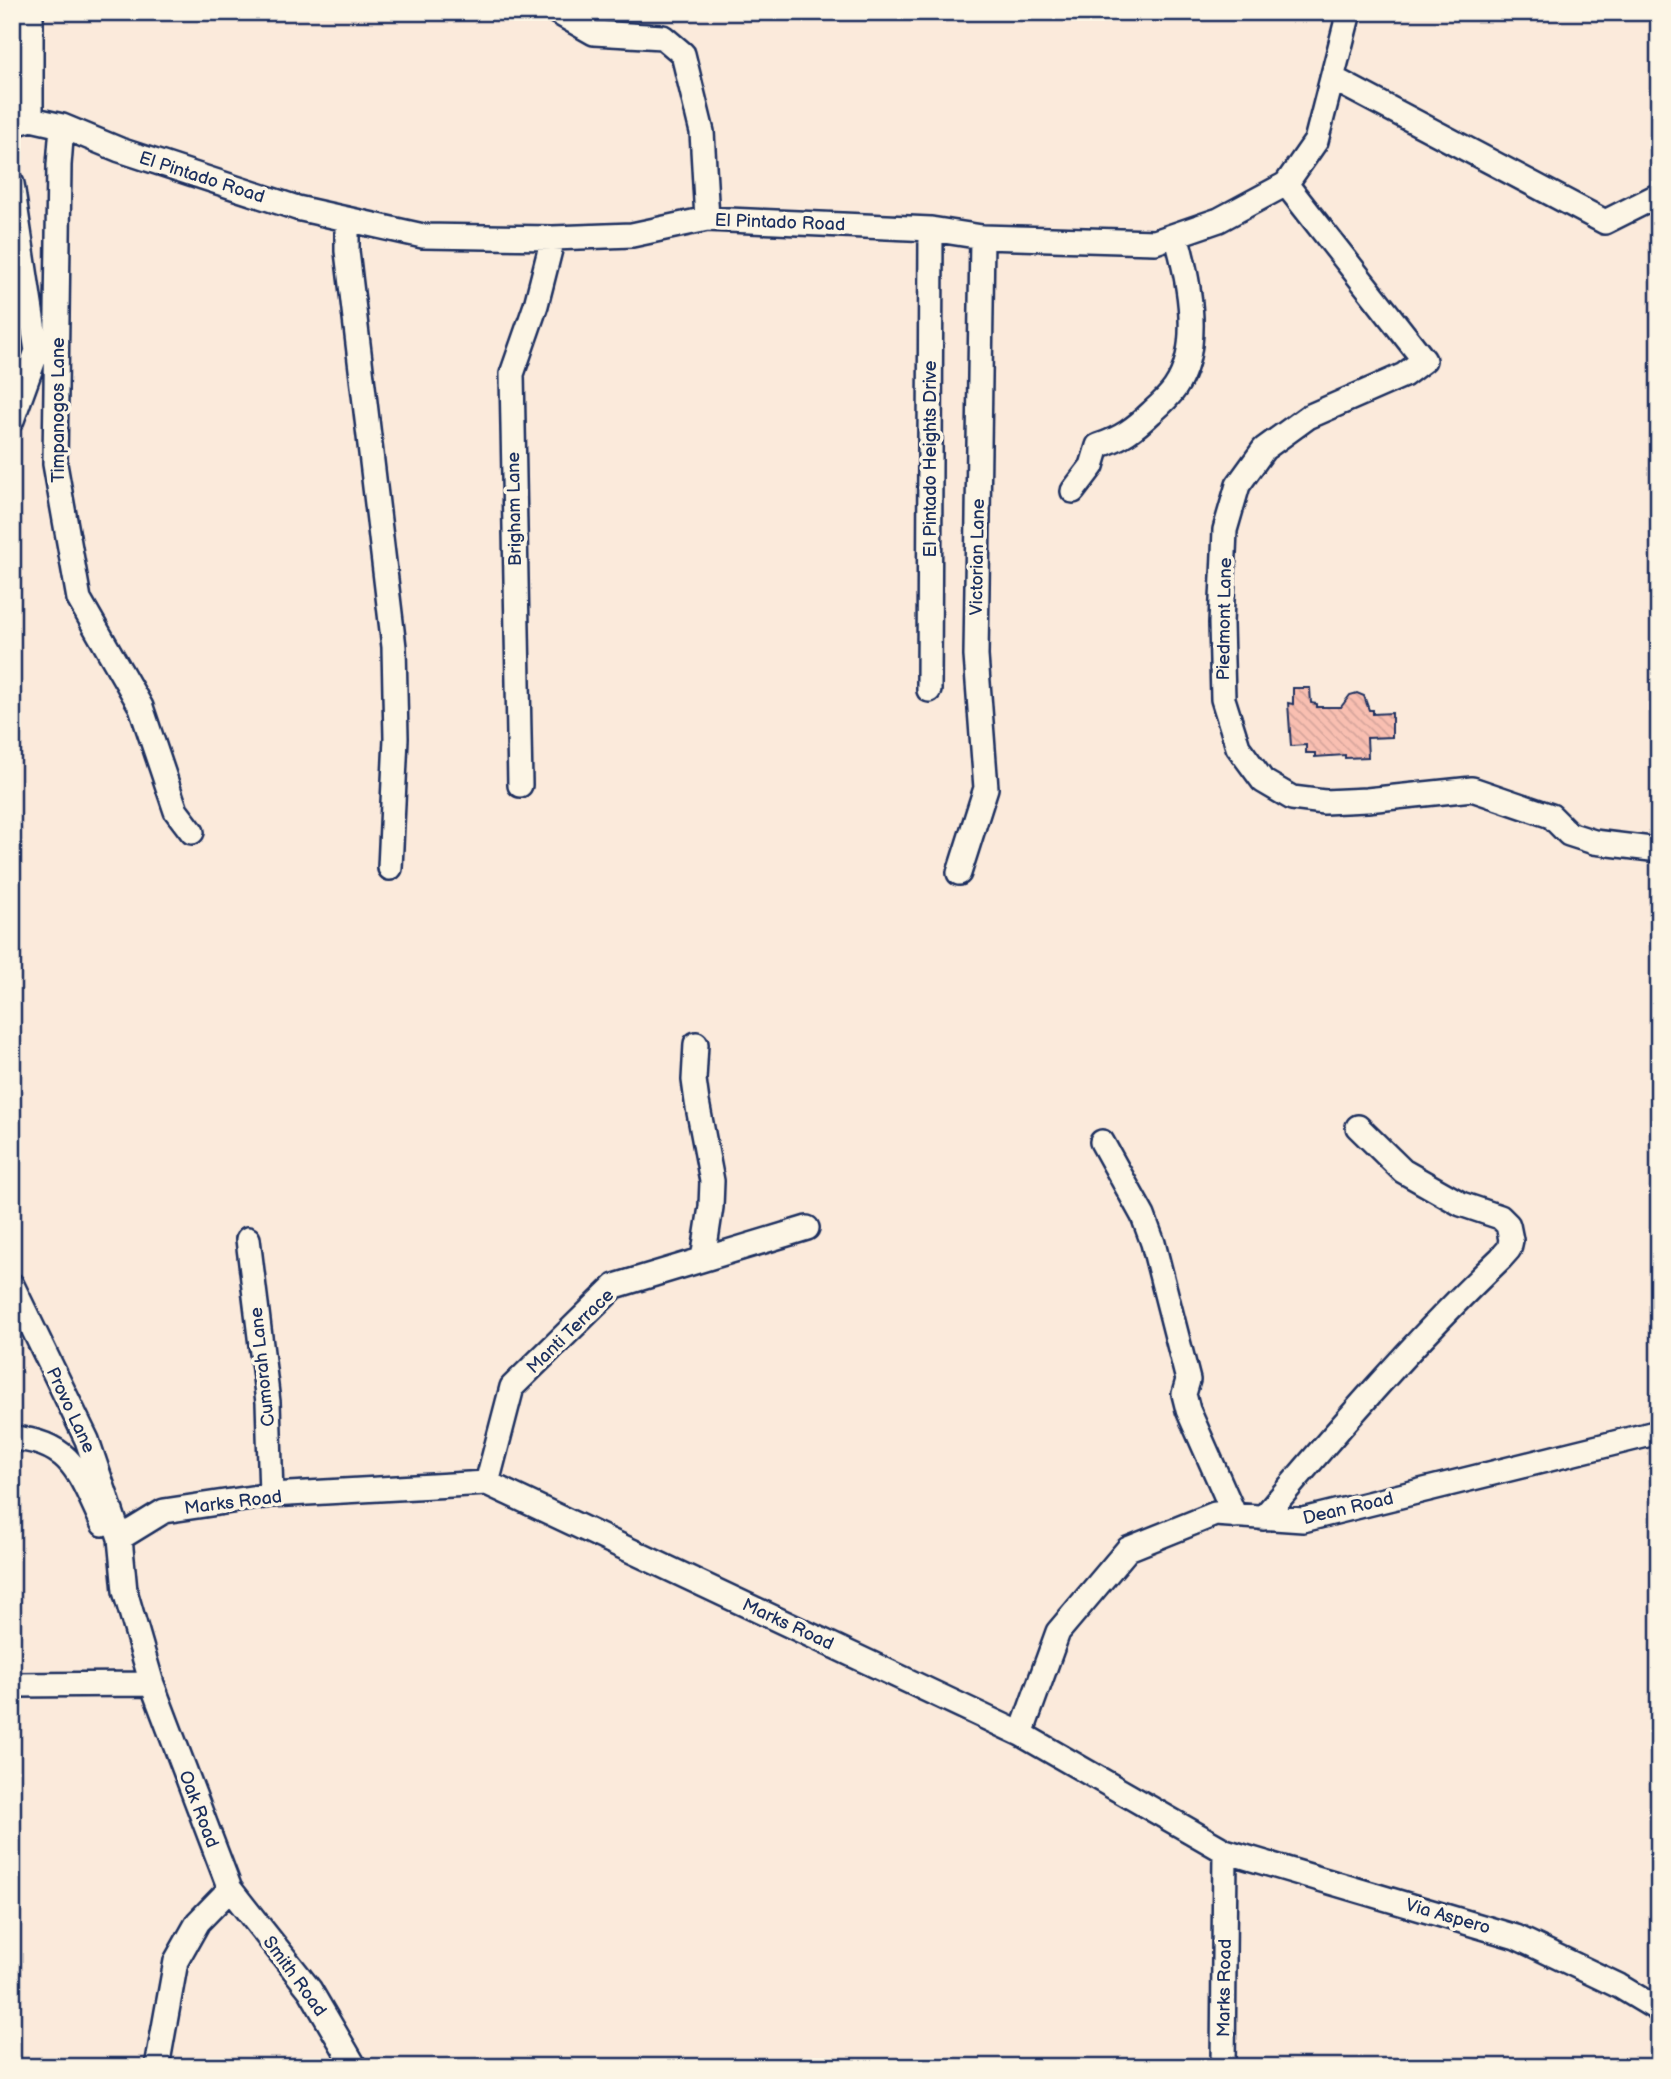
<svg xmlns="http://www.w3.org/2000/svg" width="1671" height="2079" font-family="'Balsamiq Sans',sans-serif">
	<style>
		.building { fill: url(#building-back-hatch); stroke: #1b2f5e; stroke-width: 2 }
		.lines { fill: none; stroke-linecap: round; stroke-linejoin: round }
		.minor-casing { stroke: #1b2f5e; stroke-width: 28 }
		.minor { stroke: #fcf5e5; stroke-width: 23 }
		.labels { text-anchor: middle; stroke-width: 7; stroke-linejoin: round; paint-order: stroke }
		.street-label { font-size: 18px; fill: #1b2f5e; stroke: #fcf5e5 }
	</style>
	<defs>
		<pattern id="building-back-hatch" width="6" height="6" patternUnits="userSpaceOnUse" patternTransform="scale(1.75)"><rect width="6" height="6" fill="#f9bfb1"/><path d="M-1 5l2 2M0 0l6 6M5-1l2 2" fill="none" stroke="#d5a49b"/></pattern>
	</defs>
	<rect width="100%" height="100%" fill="#fbeadb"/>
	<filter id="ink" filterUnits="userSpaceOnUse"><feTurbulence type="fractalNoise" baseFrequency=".0143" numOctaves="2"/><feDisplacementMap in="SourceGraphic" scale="14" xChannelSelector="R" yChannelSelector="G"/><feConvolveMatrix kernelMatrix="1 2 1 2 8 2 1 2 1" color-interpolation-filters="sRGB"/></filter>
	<g filter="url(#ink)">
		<path class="building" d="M1293,688H1310L1311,703L1317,704V707H1341L1350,695L1357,693L1364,696L1369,710H1373V714L1392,713V737L1367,738L1368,757L1345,758V755L1315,757V753H1306V745L1291,746L1288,703L1293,704Z"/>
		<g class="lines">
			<g class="minor-casing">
				<path id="minor" d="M31,12V119
					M557,12L594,33L663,37L683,54L702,132L707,219
					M1332,78L1605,222L1659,195
					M12,125L31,119L62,126L120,150L297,208L423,236L553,238L632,235L707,219L931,229L982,237L1155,242L1219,220L1286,184L1316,141L1349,12
					M62,126L59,165L55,464L79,599L141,707L176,811L192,832
					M12,184L37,351L12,420
					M1286,184L1424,360L1404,375L1308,417L1264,449L1238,485L1225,530L1221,623L1223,699L1238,747L1263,781L1292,798L1324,802L1367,800L1472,789L1551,816L1569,834L1594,842L1659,850
					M347,219V251L394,647L396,738L390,868
					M1073,491L1092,466L1098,446C1122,438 1134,429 1152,412C1160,405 1169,397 1175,388C1203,347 1189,280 1176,235
					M929,690L931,229
					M520,785L512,374L536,305L553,238
					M959,873L986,788L976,656L982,237
					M696,1044L694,1080L697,1102L712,1181L711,1207L703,1259
					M1102,1142L1143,1216L1153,1243L1188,1380L1184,1394L1188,1410L1235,1516
					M248,1239L268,1402L271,1495
					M12,1285L87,1440L120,1538L125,1591L152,1684L230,1889L198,1922L176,1961L157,2067
					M12,1438C73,1442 80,1476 103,1524
					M487,1483L512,1387L615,1286L807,1228
					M1263,1518C1339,1428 1416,1339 1501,1258L1509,1249L1511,1240L1508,1225L1500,1217L1461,1204L1403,1171L1358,1127
					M120,1538L164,1511L271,1495L487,1483L1021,1734L1225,1851L1223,2067
					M12,1685L152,1684
					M1021,1734L1058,1632L1128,1549L1215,1514L1303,1520L1659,1432
					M1225,1851L1516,1937L1619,1986L1659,2010
					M230,1889L310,1990L355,2067"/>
			</g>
			<use href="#minor" class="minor"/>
		</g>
	</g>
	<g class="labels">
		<g class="street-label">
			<text transform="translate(202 177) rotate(18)" y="6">El Pintado Road</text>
			<text transform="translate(780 222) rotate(2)" y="6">El Pintado Road</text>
			<text transform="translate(58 410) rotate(-90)" y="6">Timpanogos Lane</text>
			<text transform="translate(930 459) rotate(-90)" y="6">El Pintado Heights Drive</text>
			<text transform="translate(514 509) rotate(-91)" y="6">Brigham Lane</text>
			<text transform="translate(977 557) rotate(-89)" y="6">Victorian Lane</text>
			<text transform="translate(1224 619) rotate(-89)" y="6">Piedmont Lane</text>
			<text transform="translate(570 1331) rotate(-44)" y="6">Manti Terrace</text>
			<text transform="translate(262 1367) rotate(-96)" y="6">Cumorah Lane</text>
			<text transform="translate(71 1410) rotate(65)" y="6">Provo Lane</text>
			<text transform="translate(233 1502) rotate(-7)" y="6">Marks Road</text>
			<text transform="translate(1348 1508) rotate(-13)" y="6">Dean Road</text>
			<text transform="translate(788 1624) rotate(25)" y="6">Marks Road</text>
			<text transform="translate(199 1809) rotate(69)" y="6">Oak Road</text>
			<text transform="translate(1448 1916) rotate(16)" y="6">Via Aspero</text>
			<text transform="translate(295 1976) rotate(54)" y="6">Smith Road</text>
			<text transform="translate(1224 1988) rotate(-89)" y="6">Marks Road</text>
		</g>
	</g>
	<rect width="1671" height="2079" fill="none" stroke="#fcf5e5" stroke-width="42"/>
	<rect x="21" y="21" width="1629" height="2037" fill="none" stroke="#1b2f5e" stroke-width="2.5" filter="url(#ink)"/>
</svg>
